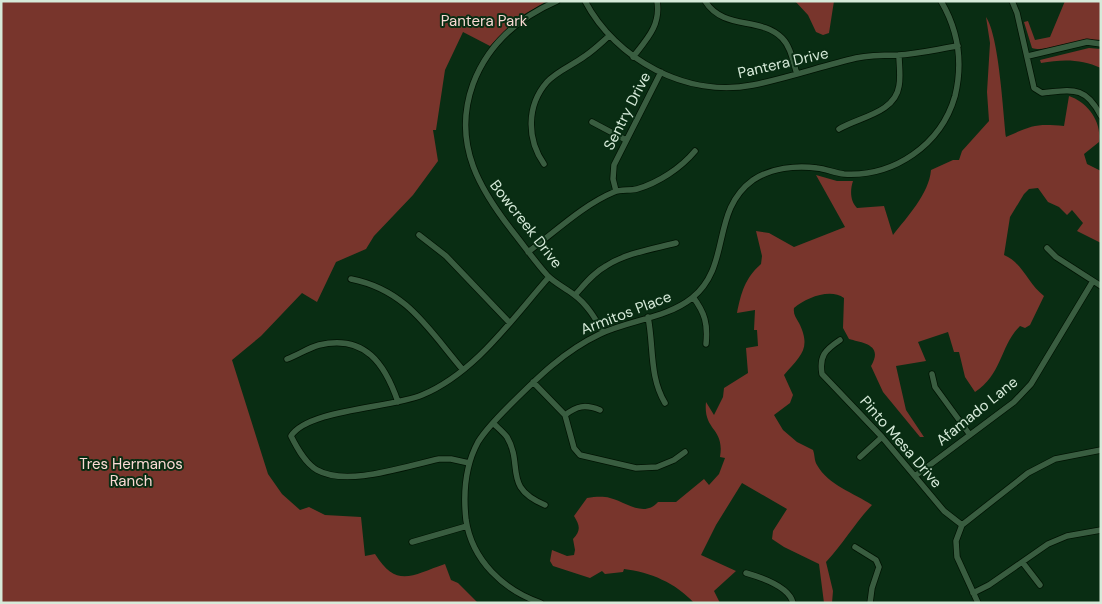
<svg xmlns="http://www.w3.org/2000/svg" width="1102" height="604" font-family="'DM Sans',sans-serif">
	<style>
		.green { fill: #78352c }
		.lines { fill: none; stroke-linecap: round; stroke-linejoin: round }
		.street-casing { stroke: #001303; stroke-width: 7 }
		.street { stroke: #395d40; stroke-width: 5.5 }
		.labels { text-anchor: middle; stroke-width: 4; stroke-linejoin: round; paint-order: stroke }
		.park-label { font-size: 15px; fill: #fad9d4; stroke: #092d13 }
		.street-label { font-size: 15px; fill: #d6ead9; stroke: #092d13 }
	</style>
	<rect width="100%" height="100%" fill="#092d13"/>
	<path class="green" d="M1,1H547L516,19L490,46L463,32L445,70L436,130H433L438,161L413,195L374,236L366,249L336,262L317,302L302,293L261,336L232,360L268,474L282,494L300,510L309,507L325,515L361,517L365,556L375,554C397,589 412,575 445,564L451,580L458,583L478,603H1Z
		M795,1H834L829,33L823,35L816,32L808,15Z
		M1065,1H1101V40C1081,38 1046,53 1032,48L1024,22L1028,21L1035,40L1050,37Z
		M986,17C999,36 1003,111 1006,137C1031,126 1035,123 1064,126L1069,96C1087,102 1102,121 1099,142L1084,154L1087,164L1101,171V243L1077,231L1083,223L1072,210L1067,215L1059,207L1048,202L1038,188L1029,189L1024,194L1010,217L1004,255C1022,262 1028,284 1044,296L1030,325L1025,328L1020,326C1000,346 1002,375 975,392L965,377L959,352H954L948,332L918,342L926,361L896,366L906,410L924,437H920L883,392L871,366C884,344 862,343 849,339L843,328L844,298C830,288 806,298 794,308C793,314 796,318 799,323C812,349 800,356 784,375L793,395L790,403L774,415L783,430L797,442L813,450C815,455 814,460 817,465C828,485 854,493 872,505C855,523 843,544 826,562L833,591L832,603H824L819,564L784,547L772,539L773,531L787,509L742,483L716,525L701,555L736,571L714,591L720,603H694C676,583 650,572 624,569L623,572L605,574L602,571L590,578L553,566L550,561L552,550L567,556L574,555L575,550L573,539C581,530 580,526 574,516L587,498C595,497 602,496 610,498C626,502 644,518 658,502H676L704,479L709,485L719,474L725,458L720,457C725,427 703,432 706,402L714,415L723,397L724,388L748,373L746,348L758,346L757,330H754L755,310L737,313C741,293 745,278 761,264L762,256L756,231L769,233L794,247L845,227L816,175L837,181H853C850,190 850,201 857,208L884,206L893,235C907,217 929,194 931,170L953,160H959L962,151L989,121L987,92L990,43Z
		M1089,48L1101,49V68C1081,59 1063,59 1041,63L1040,60Z"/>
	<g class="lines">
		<g class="street-casing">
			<path id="street" d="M557,1C518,18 488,44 473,84C451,145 481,192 517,237C527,250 537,264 548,276C555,283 565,288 573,294C587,304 595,318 603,332
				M585,1C616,60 687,98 753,85C788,78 822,66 856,58C870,55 884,55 898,55C918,54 938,49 958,46
				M705,1C724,31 760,16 782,38C791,47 793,62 797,74
				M1012,1L1017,13L1034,88L1042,93C1072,90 1085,85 1101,116
				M1028,56L1087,42L1101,44
				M633,57C647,39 661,25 657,1
				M592,122L626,140
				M839,129C859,117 895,113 899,86C901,76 899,65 899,55
				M544,164C527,140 526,106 547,82C557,71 573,65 585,56C594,50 601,43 609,36
				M616,191L613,179L614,165L661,72
				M419,235L446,256L509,322
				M1047,248L1056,257L1101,286
				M528,252C555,232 583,205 614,192C621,189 630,191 637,189C658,183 681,168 695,151
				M351,279C407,290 428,329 463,370
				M575,295C584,285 593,273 606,266C626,253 653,249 676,243
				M693,297C705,313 708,324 706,344
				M648,317C654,347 649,376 665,403
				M840,340C825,350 819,356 822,374L882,437L944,511L962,525
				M287,359C298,355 308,348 319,345C365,334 385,364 398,402
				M932,374L935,387L970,435
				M533,382L565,415L574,448L580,455L636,468L657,467L674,460L685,452
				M565,415C577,406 585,404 600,410
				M493,423C497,427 503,432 507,437C524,466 502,487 545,505
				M860,457L882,437
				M469,463L451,459H439C406,466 347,487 317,470C305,463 297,448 291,436C308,409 392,408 422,395C475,373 512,319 549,277
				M915,476L1014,402L1031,384L1093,281
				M412,542L467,526
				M855,547L876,560L879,567L872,588L870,603
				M1023,563L1040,585
				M746,573C760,577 789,586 793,603
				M973,593L989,585L1048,544L1067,536L1101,530
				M541,603C503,590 472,560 466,520C463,493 465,466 478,442C486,429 498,417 509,406C537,378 564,351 600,334C630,320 667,318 692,298C732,266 710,211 753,180C771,168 796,165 817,168C826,169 835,173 844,174C894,177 941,145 955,96C963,63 958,30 941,1
				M978,603L957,557L956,541L962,525L1028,473L1055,459L1101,450"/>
		</g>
		<use href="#street" class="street"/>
	</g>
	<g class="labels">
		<g class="park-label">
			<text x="484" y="26">Pantera Park</text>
			<text x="131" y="469">Tres Hermanos<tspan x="131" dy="17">Ranch</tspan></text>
		</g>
		<g class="street-label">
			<text transform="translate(783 63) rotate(-13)" y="5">Pantera Drive</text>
			<text transform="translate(627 111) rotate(-63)" y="5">Sentry Drive</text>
			<text transform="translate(526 224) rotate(52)" y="5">Bowcreek Drive</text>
			<text transform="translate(626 313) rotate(-21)" y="5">Armitos Place</text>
			<text transform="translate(977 411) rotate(-39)" y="5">Afamado Lane</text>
			<text transform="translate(901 442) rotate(49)" y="5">Pinto Mesa Drive</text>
		</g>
	</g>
	<rect width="1102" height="604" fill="none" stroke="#d6ead9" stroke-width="5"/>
</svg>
